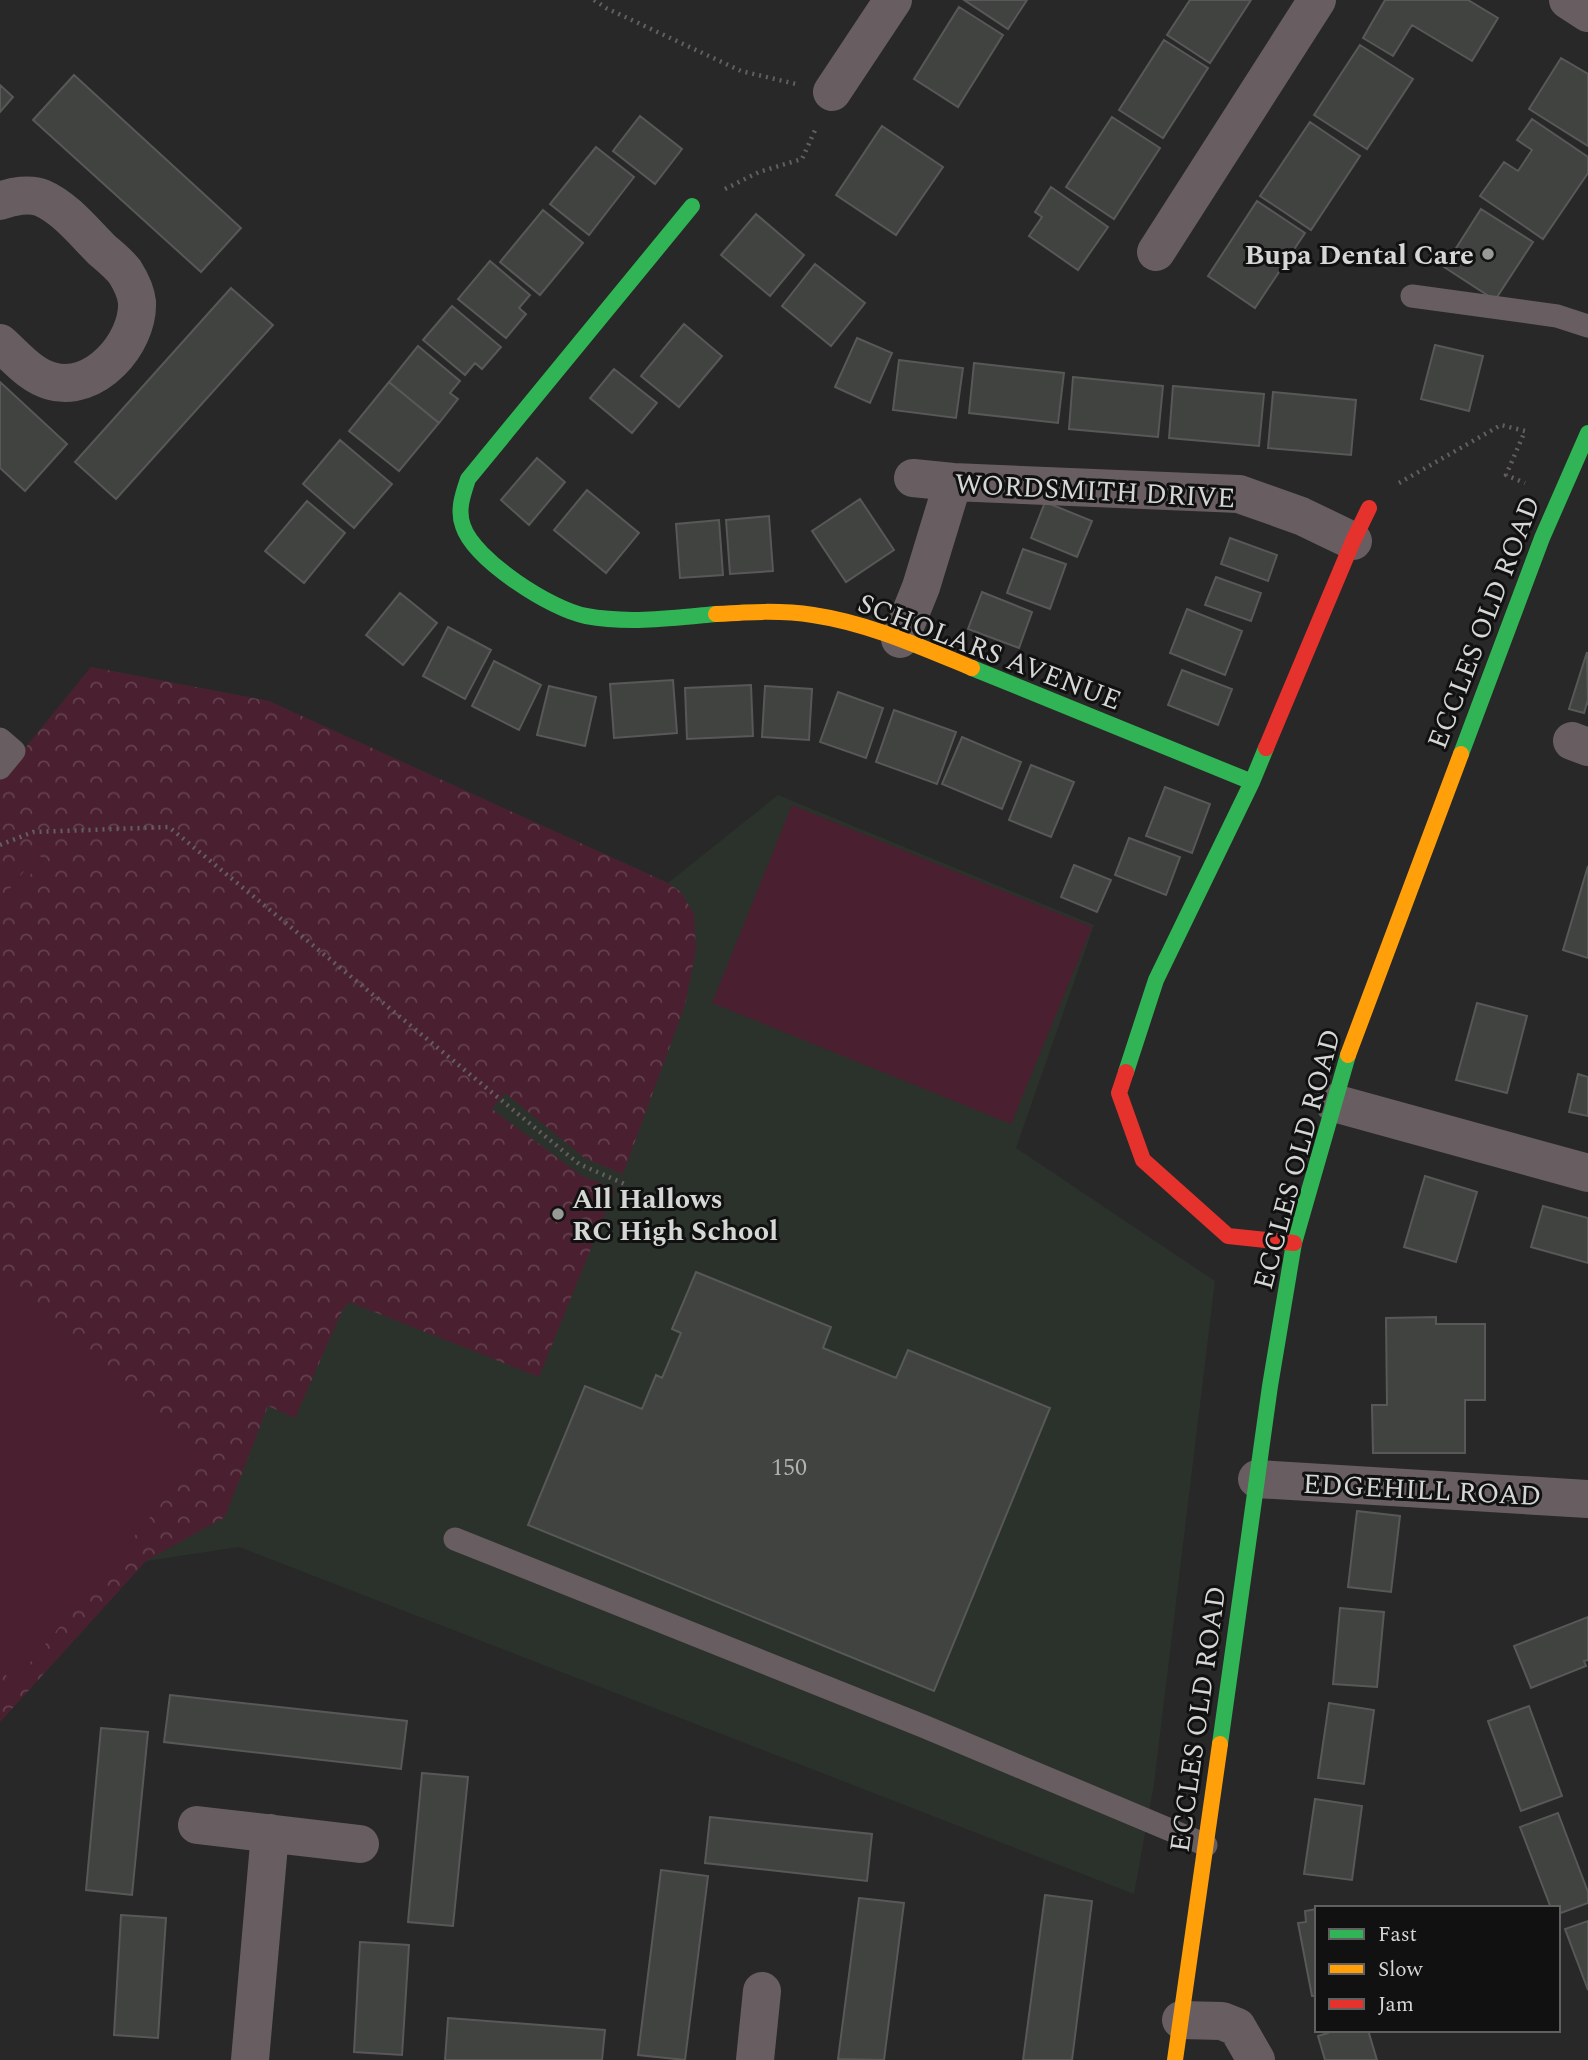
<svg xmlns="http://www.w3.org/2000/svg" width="1588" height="2060" font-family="Spectral,serif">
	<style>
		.built { fill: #2b322b }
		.park { fill: url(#park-crowns) }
		.garden { fill: #4a2031 }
		.building { fill: #414341; stroke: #575857; stroke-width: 2 }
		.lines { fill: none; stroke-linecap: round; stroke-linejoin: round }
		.path { stroke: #635e5f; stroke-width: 4.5; stroke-dasharray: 2 5; stroke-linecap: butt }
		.lane { stroke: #685e62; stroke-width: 23 }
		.street { stroke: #685e62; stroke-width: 38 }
		.fast { stroke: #30b455; stroke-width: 16 }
		.slow { stroke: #ff9f0a; stroke-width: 16 }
		.jam { stroke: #e5322d; stroke-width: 16 }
		.poi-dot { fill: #989a98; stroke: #101110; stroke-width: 2.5 }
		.labels { text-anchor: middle; stroke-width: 6; stroke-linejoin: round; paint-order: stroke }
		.number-label { font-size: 24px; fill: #b0b2b0 }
		.poi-label { font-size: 28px; font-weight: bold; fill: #d5d7d5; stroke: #101110; text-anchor: end }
		.street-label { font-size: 28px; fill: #d5d7d5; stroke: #101110 }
	</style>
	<defs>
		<pattern id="park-crowns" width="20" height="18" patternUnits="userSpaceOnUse" patternTransform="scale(1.75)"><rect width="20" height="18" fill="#4a2031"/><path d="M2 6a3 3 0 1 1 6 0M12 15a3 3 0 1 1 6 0" fill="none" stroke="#63404e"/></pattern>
	</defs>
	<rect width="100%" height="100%" fill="#272827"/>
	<path class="built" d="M91,667L269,701L668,883L778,795L1094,925L1016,1148L1215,1281L1154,1784L1134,1894L239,1547L146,1561L0,1722V779Z"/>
	<path class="park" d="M91,667L269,701L668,883L681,892L694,914L696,950L685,1005L623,1174L586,1159L505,1093L492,1109L582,1176L615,1189L539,1377L349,1302L342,1311L295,1418L268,1406L225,1517L146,1561L0,1722V779Z"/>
	<path class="garden" d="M792,805L1092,927L1011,1124L712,1003Z
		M38,854L43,859L0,912V901Z
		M0,1286L203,1453L14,1682L0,1670Z"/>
	<path class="building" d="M964,0H1027L1008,29Z
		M1190,0H1251L1210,63L1167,35Z
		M1385,0H1468L1498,18L1472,61L1412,25L1393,56L1363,38Z
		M959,7L1003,35L958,107L914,79Z
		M1164,40L1208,68L1163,138L1119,110Z
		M1360,45L1413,79L1367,149L1314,115Z
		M1561,58L1588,74V146L1529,109Z
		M74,75L241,228L201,272L33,120Z
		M0,85L13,97L0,112Z
		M640,116L682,149L655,184L613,151Z
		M1112,117L1160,148L1114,219L1066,187Z
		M1532,119L1588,157V173L1543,239L1480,196L1504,162L1518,171L1532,150L1517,140Z
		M1310,122L1360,156L1311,230L1260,196Z
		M882,126L943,167L896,235L836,195Z
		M596,147L634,177L589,235L550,204Z
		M1051,187L1108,227L1078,270L1029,236L1042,217L1035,212Z
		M1257,201L1305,233L1255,308L1208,276Z
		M1481,209L1533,242L1495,300L1444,267Z
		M543,210L583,243L540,295L500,262Z
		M756,214L804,255L770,296L721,255Z
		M490,261L530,295L519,308L526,314L506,338L458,299Z
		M815,264L865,303L831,346L782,306Z
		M231,288L273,325L116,499L75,462Z
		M452,306L501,347L482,369L475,363L465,375L423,340Z
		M684,324L722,356L679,407L641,376Z
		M857,338L892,353L870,403L835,387Z
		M1435,345L1483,356L1469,411L1421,399Z
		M418,346L460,381L450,393L458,399L439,423L389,382Z
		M899,360L963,368L956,418L893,410Z
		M974,363L1064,373L1058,423L969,413Z
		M614,369L657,403L632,433L590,398Z
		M1073,377L1163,386L1158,437L1069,429Z
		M0,382L67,444L25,491L0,468Z
		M389,382L439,423L399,471L349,431Z
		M1173,386L1264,394L1259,446L1169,438Z
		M1273,392L1356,400L1351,455L1268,448Z
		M340,440L392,484L354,528L303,484Z
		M537,458L565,482L529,525L501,500Z
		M587,490L639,533L606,573L554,530Z
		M860,499L894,550L846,582L812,531Z
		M307,501L345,533L304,583L265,551Z
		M1045,502L1092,521L1077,557L1031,538Z
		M769,516L773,571L730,574L726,520Z
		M719,520L723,575L680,578L676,524Z
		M1230,538L1277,555L1268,581L1221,564Z
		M1023,549L1066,564L1050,609L1007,593Z
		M1216,577L1261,593L1251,621L1205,605Z
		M982,592L1032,612L1019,648L968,629Z
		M400,593L437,623L403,665L366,635Z
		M1187,609L1242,631L1225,675L1170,653Z
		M448,627L491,650L465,699L423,676Z
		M1587,652L1588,704L1587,703L1584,713L1569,709Z
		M494,661L541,685L519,730L472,706Z
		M1182,670L1232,689L1218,725L1168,705Z
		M673,680L677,733L614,738L610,684Z
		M751,685L753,736L687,739L685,688Z
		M549,686L596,697L585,746L537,735Z
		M765,686L812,689L809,740L762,737Z
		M838,692L883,708L866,758L820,742Z
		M894,710L956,732L937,784L876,762Z
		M962,737L1021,762L1002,809L942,784Z
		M1031,765L1074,782L1051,837L1009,820Z
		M1165,787L1210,804L1192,853L1146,836Z
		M1129,838L1180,857L1166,895L1115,875Z
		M1074,865L1111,880L1097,912L1061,897Z
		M1588,866V958L1563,950Z
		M1477,1003L1527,1016L1507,1093L1456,1080Z
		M1578,1074L1588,1077V1116L1569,1112Z
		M1425,1176L1477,1192L1456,1262L1404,1247Z
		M1543,1206L1588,1218V1263L1531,1247Z
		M696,1272L831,1327L823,1348L896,1378L908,1350L1050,1408L934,1691L528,1525L585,1386L642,1409L656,1375L662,1378L681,1333L672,1329Z
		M1436,1317V1324H1485V1400H1465V1453H1373L1372,1405H1387L1386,1318Z
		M1357,1511L1400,1516L1391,1592L1348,1587Z
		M1340,1608L1384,1612L1377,1687L1333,1684Z
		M1588,1617V1660L1584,1661L1586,1666L1531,1688L1514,1646Z
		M170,1695L407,1721L401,1769L164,1742Z
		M1329,1703L1374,1710L1364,1784L1318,1778Z
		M1529,1706L1562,1796L1521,1811L1488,1721Z
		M101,1728L148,1732L132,1895L86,1890Z
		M422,1773L468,1777L453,1926L408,1922Z
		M1315,1799L1362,1806L1352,1880L1304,1874Z
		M1558,1813L1588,1892V1903L1558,1914V1908H1551L1520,1827Z
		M710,1817L872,1834L867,1881L705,1863Z
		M661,1870L708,1876L685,2060L638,2055Z
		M1045,1895L1092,1901L1072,2060H1023Z
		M859,1898L904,1903L884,2060L838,2059Z
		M1317,1909V1996H1312L1298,1923L1306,1922L1305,1911Z
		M121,1915L166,1918L158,2038L114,2035Z
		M1588,1921V1990L1565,1929Z
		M360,1942L409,1945L402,2055L354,2052Z
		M448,2018L605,2030L602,2060H445Z
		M1327,2030H1368L1377,2060H1325L1318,2036L1328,2033Z"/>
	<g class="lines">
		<path class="path" d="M594,0L606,8L741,71L796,84
			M725,189L759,172L802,159L816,128
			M1399,483L1501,425L1525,431L1506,475L1525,483
			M0,845L33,832L169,827L579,1164L627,1185"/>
		<path class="lane" d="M1412,296L1557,316L1588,326
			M0,739L14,751L0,768
			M455,1539L923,1726L1206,1845"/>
		<path class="street" d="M1568,0L1588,13
			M832,92L893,0
			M0,201C12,196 30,193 42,198C65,208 84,232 102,250C110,257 119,264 125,272C130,280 136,292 137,302C139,343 94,394 51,381C30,375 16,357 0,343
			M1156,252L1317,0
			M913,478L953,482L1239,494L1301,516L1353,541
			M900,639L921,587L953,482
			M1572,741L1588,747
			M1334,1103L1588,1173
			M1257,1479L1588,1499
			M197,1825L360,1844
			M1181,2020L1222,2021L1237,2027L1256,2060
			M250,2060L270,1833
			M755,2060L762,1991"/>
		<path class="fast" d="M692,206L468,479C463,494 457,510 463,526C474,560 552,610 586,616C628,624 674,618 716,614
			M972,668L1252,782
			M1461,754L1542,538L1588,433
			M1126,1072L1156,980L1252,782L1266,748
			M1220,1744L1270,1386L1294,1243L1348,1055"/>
		<path class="slow" d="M716,614C748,612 781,610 813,615C868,623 921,647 972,668
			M1348,1055L1461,754
			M1175,2060L1220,1744"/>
		<path class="jam" d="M1266,748L1353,541L1369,508
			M1126,1072L1119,1093L1143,1160L1228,1236L1294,1243"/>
	</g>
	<g class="poi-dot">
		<circle cx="1488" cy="254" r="7"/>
		<circle cx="558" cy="1214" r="7"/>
	</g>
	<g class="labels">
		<g class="number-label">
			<text x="789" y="1475">150</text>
		</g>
		<g class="poi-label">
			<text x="1474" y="264">Bupa Dental Care</text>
			<text x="572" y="1208" text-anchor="start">All Hallows<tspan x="572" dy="32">RC High School</tspan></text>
		</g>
		<g class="street-label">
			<text transform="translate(1095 490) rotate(3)" y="10">WORDSMITH DRIVE</text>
			<text transform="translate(1483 622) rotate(-69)" y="10">ECCLES OLD ROAD</text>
			<text transform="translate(990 651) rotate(21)" y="10">SCHOLARS AVENUE</text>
			<text transform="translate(1296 1159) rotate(-75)" y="10">ECCLES OLD ROAD</text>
			<text transform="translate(1422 1489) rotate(3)" y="10">EDGEHILL ROAD</text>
			<text transform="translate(1197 1719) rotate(-82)" y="10">ECCLES OLD ROAD</text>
		</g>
	</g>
	<rect x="1315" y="1906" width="245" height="126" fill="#101110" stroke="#5f605f" stroke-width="2"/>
	<rect x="1329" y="1929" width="35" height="10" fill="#30b455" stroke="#5f605f" stroke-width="2"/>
	<text x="1378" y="1941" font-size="21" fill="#d5d7d5">Fast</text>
	<rect x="1329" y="1964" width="35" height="10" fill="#ff9f0a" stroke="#5f605f" stroke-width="2"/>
	<text x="1378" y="1976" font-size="21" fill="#d5d7d5">Slow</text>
	<rect x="1329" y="1999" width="35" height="10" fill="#e5322d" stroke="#5f605f" stroke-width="2"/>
	<text x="1378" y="2011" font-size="21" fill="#d5d7d5">Jam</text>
</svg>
